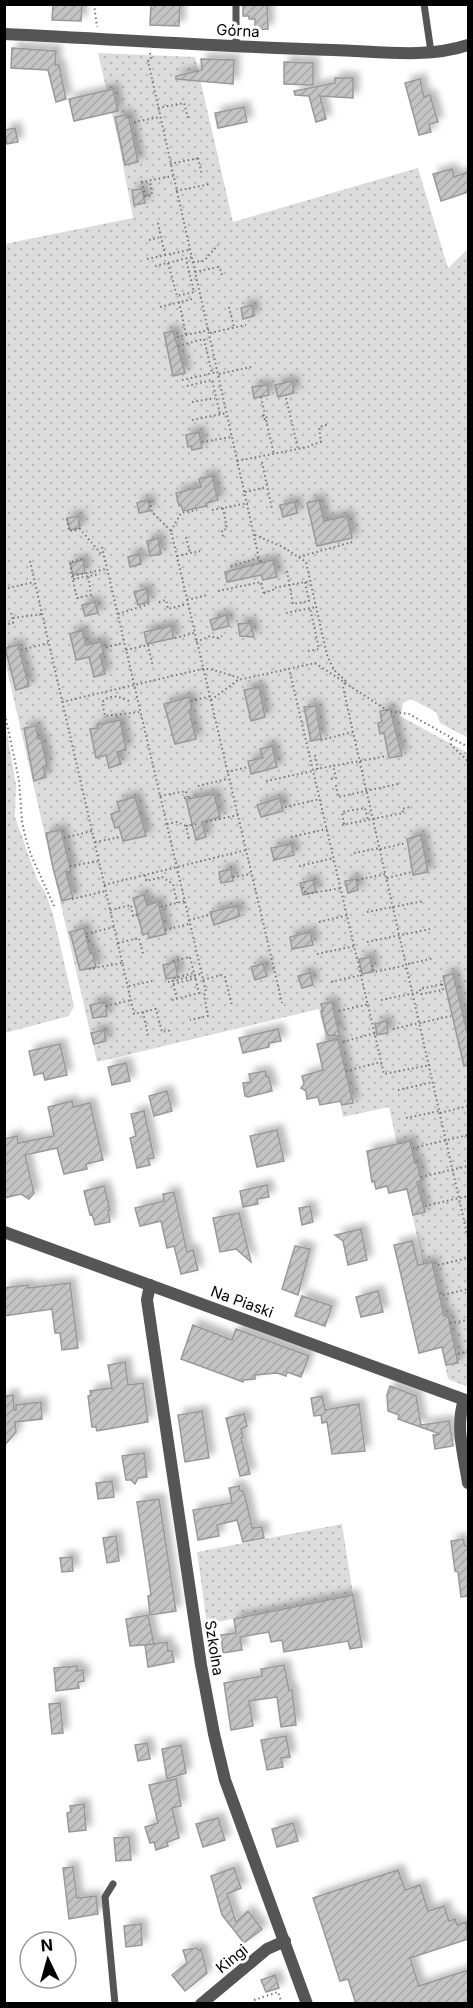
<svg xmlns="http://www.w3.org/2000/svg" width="473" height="2008" font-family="Inter,sans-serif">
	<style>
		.green { fill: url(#green-dots) }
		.building { fill: url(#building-hatch); stroke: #999; stroke-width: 1.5; filter: url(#shadow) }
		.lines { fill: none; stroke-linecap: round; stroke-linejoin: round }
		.path { stroke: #777; stroke-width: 2; stroke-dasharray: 1.5 3; stroke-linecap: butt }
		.service { stroke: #555; stroke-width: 7 }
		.minor { stroke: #555; stroke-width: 12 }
		.tertiary { stroke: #555; stroke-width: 12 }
		.labels { text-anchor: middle; stroke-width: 6; stroke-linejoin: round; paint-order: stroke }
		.street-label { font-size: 15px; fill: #000; stroke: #fff }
	</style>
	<defs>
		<pattern id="green-dots" width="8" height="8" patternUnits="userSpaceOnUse" patternTransform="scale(1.5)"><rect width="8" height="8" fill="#dcdcdc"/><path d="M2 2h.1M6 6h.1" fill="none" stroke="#bbb" stroke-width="1.8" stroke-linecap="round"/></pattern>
		<pattern id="building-hatch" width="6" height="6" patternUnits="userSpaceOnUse" patternTransform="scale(1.5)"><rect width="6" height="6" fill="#c4c4c4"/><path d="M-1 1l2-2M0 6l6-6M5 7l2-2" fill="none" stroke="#a7a7a7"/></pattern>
		<filter id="shadow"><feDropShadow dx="5.5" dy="-5.5" stdDeviation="3" flood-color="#0004"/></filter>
	</defs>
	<rect width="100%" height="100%" fill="#fff"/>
	<path class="green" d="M98,53L195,57L233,222L418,168L448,268L468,249V738L440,723L436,712L411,699L403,703L400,716L468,753V1387L448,1379L389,1107L343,1117L319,1009L97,1062L5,661L4,244L133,218L119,144Z
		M5,721L16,785L15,817L37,879L45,892L53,914L74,1006L69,1016L5,1033Z
		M342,1524L353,1595L207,1624L197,1552Z"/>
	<path class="building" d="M53,4H82L81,21L52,20Z
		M151,4H180L179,26L150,25Z
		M243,4H267L268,29L255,30V19H249V16H243Z
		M12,48L56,51L55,65H59L66,99L56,102L48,70L11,68Z
		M201,59L234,60L233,84L176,79V76L202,70Z
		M284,62L313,63V85L284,84Z
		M335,78H353V98L320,96L326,119L316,122L309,96L295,95L294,91L335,83Z
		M420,79L424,97L430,95L438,122L429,124L431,132L419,135L405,83Z
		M113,89L118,111L74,121L69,99Z
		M244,107L247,122L218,128L215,113Z
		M126,115L127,118H129L138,162L125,165L115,117Z
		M15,128L18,142L7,144L4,130Z
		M452,169L454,177L468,172V192L441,201L433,174Z
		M142,189L145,203L134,205L132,190Z
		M252,305L254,316L243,319L241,308Z
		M173,331L185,373L173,376L164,333Z
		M292,381L294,393L278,397L275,385Z
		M267,385L269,395L254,398L252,387Z
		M199,432L202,448L192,450L191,446L188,447L186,435Z
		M212,476L218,500L206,503L207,506L183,511L181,505L179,506L176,493L201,487L199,479Z
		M148,500L150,511L139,513L137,503Z
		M319,500L324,521L347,516L352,538L317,546L307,503Z
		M295,502L297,513L283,517L280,505Z
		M78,516L80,528L70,530L67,518Z
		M158,538L161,554L150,556L147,541Z
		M139,554L141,564L130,567L128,557Z
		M83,560L85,573L73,575L70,563Z
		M273,560L277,577L263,580L261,575L227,582L225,572Z
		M146,589L149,602L138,605L134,592Z
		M95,602L98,613L85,616L82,605Z
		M226,615L229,626L213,630L210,620Z
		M250,623L254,637L240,636L238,624Z
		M171,626L174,638L147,644L144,632Z
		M82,630L86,645L101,642L104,654L100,655L105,674L94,677L89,657L76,660L70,634Z
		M18,645L29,686L16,690L5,648Z
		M259,687L265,717L251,721L244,690Z
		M189,697L192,709L189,710L196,739L175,744L164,704Z
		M316,706L321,739L311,741L304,707Z
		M390,709L402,756L389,758L384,733L380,734L378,723L382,722L380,711Z
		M120,720L126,750L117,752L121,764L109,768L106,755L96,758L90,729L98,728L97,725Z
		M36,726L38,739L41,738L47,766L43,767L46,777L34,781L24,728Z
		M272,746L277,767L251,774L248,761L263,758L260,749Z
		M214,794L220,817L202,822L206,837L196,840L186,799Z
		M135,797L146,836L123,841L119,827L115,828L111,814L120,811L117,802Z
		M280,798L283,811L261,817L257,805Z
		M61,830L71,871L66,872L73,898L62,901L53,868L46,833Z
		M421,835L428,872L413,875L407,839Z
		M291,844L294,855L274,860L271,848Z
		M231,869L233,881L221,883L219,872Z
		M356,879L358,890L348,893L345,881Z
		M313,880L316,892L303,895L300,883Z
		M144,895L147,905L158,902L166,934L149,938L148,933L143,935L133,898Z
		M237,906L240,916L214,925L210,912Z
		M84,928L90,953L92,952L96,967L82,970H80L70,932Z
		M310,932L313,945L292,949L290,937Z
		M370,957L373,972L362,974L359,959Z
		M175,962L178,977L166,979L163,965Z
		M263,964L267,976L255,980L251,967Z
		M310,973L313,985L302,988L298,976Z
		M453,974L468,1035V1065L464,1066L443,976Z
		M105,1002L107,1016L93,1018L90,1005Z
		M332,1002L333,1008L340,1037L334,1035L329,1036L326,1032L321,1011H323L321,1004Z
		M386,1021L388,1033L377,1035L375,1024Z
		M278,1029L281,1041L269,1043V1047L243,1053L239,1038Z
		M104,1030L106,1041L94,1044L91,1033Z
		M338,1039L353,1103L342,1105L341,1101L320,1105L318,1097L307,1099L306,1091L301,1088L304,1084L302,1076L323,1070L317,1044Z
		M60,1044L67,1075L45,1080L43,1073L34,1075L29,1051Z
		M126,1063L130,1081L112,1085L108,1067Z
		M265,1071L267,1077H269L272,1091L248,1097L245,1096L243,1083L251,1082L249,1074Z
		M167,1091L172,1111L154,1116L149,1096Z
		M72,1101L73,1107L90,1103L103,1160L86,1164L87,1169L64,1174L57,1148L25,1155L34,1193L29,1199L21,1194L4,1198V1139L17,1136L18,1143L54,1136L48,1107Z
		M144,1111L154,1158L148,1159L150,1165L137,1168L130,1138L136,1136L131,1114Z
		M277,1130L284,1161L257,1167L250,1136Z
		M410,1141L415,1163L417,1162L421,1181L417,1182L425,1212L413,1215L407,1189L389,1193L387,1186L376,1189L374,1181L372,1182L367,1151Z
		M267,1185L269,1197L257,1199L258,1204L243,1207L240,1191Z
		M104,1186L110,1210H108L110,1222L95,1225L92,1214L90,1215L84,1191Z
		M174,1192L187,1252L193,1250L198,1270L181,1274L174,1246L167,1248L161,1221L140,1226L135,1208L164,1201L163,1194Z
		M310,1206L313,1222L302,1225L299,1208Z
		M239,1213L251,1262L236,1249L220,1252L213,1218Z
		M361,1229L367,1260L348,1265L343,1241L335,1235Z
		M412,1241L418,1265L432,1262L444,1316H448L458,1363L446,1365L442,1347L419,1353L394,1245Z
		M295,1246L310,1249L298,1295L282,1289Z
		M70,1283L78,1348L62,1350L60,1333H55L52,1309L4,1316V1288L28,1285V1288Z
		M378,1291L383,1312L361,1317L356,1297Z
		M302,1296L332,1306L325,1326L295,1316Z
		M193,1325L232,1340L236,1329L309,1356L301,1377L287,1372L286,1376L277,1373L255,1375V1379L243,1380V1382L181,1359Z
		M125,1362L128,1385L143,1383L148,1422L97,1431L96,1427H92L88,1396L91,1395L90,1391L112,1388L108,1365Z
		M390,1386L416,1396L421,1425L449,1421L453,1446L435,1449L433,1435L440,1434L398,1419L399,1415L388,1411L387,1395Z
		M13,1395L14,1410H16V1405L41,1402L42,1419L15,1422L16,1432L4,1446V1396Z
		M322,1396L325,1410L359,1404L365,1451L332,1454L327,1422L322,1423L321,1415L314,1416L311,1398Z
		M202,1411L209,1458L185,1462L178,1415Z
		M244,1414L247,1426L241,1429L243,1437L241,1438L250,1474L240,1476L226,1418Z
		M144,1453L147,1477L138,1478L135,1484L131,1480H126L122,1456Z
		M112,1481L114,1497L98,1499L96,1483Z
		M239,1486L240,1491H243L246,1500L252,1528L262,1527L264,1538L243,1542L237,1520L217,1525L219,1536L198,1540L193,1510L232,1503L229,1488Z
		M159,1499L176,1611L150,1615L148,1596L151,1595L137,1502Z
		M116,1536L119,1561L107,1563L103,1538Z
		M463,1539L465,1546H468V1596L461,1597L458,1572L455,1571L451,1541Z
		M72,1557L73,1571L62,1572L60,1558Z
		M353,1595L362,1647L350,1649L348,1641L284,1652L282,1640L271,1642L269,1632L240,1637L242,1650L223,1653L221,1635L236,1633L234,1619Z
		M148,1615L154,1644L130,1646L126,1619Z
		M167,1642L168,1651H172L174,1662L148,1667L145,1645Z
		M284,1665L289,1690H292L296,1725L281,1727L277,1697L249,1701L253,1726L231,1730L224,1683L262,1676L261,1669Z
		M77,1666V1671L83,1670L84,1681L78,1682L79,1688L56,1691L54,1668Z
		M60,1703L63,1733L52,1734L49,1704Z
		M286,1736L290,1757L281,1758L283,1767L267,1770L261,1740Z
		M147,1743L150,1759L138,1761L135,1745Z
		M181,1745L186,1773L167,1779L162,1749Z
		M176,1779L181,1806L172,1808L179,1838L167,1842L168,1846L156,1850L154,1842L150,1843L145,1827L158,1823L149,1785Z
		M84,1804L86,1830L69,1832L67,1813L71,1812L70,1806Z
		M218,1818L225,1840L203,1847L196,1824Z
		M293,1823L298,1841L277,1847L272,1829Z
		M129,1837L131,1860L116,1861L114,1838Z
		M73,1867L77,1898L96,1896L98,1914L69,1919L63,1868Z
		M234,1868L241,1888L227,1894L236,1922L248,1911L262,1929L244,1943L222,1915L211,1876Z
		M398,1870L405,1890L420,1885L428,1911L444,1906L449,1921L455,1919L457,1925L466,1922L468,1939L410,1958L419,1986L468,1970V2004H356L348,1979L340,1981L313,1898Z
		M141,1924L142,1945L126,1947L124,1926Z
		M197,1948L198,1950L201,1949L207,1973L185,1991L172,1975L187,1963L183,1950Z
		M275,1975L279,1988L266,1992L261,1980Z"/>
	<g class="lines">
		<path class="path" d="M94,4L97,27
			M150,53L151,60L148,61L260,563
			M158,108L184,103L188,118
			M134,122L160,117
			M198,158L202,175
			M170,164L199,158
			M141,182L173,176
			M142,182L145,196L152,195L150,181
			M176,191L210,184
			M158,223L165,255
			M149,240L161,237
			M147,259L189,250
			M193,262L204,261L218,245
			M168,263L177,296L194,292L186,259
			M155,266L192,257
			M195,272L218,267L220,268L222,276
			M179,302L186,335
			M160,307L192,299
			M229,307L234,327
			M210,333L246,325
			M177,337L209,330
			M178,346L204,339L212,373
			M219,374L251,367
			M182,380L217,372
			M187,386L212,380L220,414
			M261,397L265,414
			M286,398L298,449
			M192,402L215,398
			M263,415H266L267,419H263Z
			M192,420L227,413
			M266,420L274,454
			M202,442L232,437
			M237,461L308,447L311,445L321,442L319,427L329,424
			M262,462L272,509
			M245,492L267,487
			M150,501L152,512L171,531L282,1003
			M223,508L227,529L222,530L223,538
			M212,510L248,503
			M67,519L69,531L80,529L103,556
			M171,531L181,513L197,510
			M255,535L283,547L306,562L327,655L334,670L348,683
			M186,537L190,553
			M102,547L206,992L204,995L208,1016L190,1020
			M177,556L200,551
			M299,557L352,542
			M82,559L70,562L72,576L106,569
			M30,561L134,1014L156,1009L162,1032L172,1030
			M231,566L259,558
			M287,571L293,604L309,601L305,582
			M72,576L77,598L91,595L88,573
			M73,579L100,574
			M8,588L34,582
			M218,591L261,582L264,595
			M264,593L273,590V588L311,581
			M187,600L207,595
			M159,602L166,600L168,609L187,604
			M286,613L316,607
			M118,614L149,604
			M13,618L42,614
			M4,625L13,623L11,611
			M175,638L194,633
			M196,642L210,636L217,638L222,636
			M106,647L124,643
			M21,650L48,643
			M126,650L148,645L153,667
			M308,651L319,649L310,608
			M289,668L384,1074L430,1065
			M345,683L343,686L348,710L468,1238
			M211,700L238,680L315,663L388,711L409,714L468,747
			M129,701C119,696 111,694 102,702L105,716L139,712
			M191,701L211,696
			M62,702L202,669H210L240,678
			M4,710L19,780L22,821L25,836L31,855L54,906
			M451,739V745L468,761
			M321,740L353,732
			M315,755L318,769
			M316,769L387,756
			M227,772L248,767
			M331,779L336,778L333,766
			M266,781L313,771
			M336,785L338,797L398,784
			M198,786L227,779
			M160,796L186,791L187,797
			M184,798L190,797
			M285,807L320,799
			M206,822L238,815
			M167,824L177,822L186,826L189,840
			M344,824L342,812L365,808L368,820
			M342,825L403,813L402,809L410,807
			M186,826L197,824
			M291,837L327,829
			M64,838L92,831
			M95,842L121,837
			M380,849L406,843
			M354,853L380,848
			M70,866L99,861
			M299,866L334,858
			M145,875L146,881L162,877L173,884L177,903
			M233,877L251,874
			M387,878L412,872
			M357,880L386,874
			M104,885L246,850
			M303,887L306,894L341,888
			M72,899L106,891
			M161,907L185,901
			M110,910L131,905L133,916L141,914
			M367,912L424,901
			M189,920L209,915
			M319,922L348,915
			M165,930L189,924
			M89,942L86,934L114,927
			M367,942L430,929
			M118,943L139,938L143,954
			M317,954L355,946
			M408,964L434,958
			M372,965L374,972L407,965
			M89,969L122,963
			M203,980L221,975L225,977L232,1006
			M168,982L201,974
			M331,982L361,975
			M173,984L196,978
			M442,984L443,990L421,994L420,989Z
			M129,986L152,981
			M177,999L172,979L194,973
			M172,1000L199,993L190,957L173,961
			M381,1000L420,992
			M106,1006L131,1000
			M339,1011L369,1004
			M143,1012L148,1035
			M393,1029L451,1016
			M343,1042L375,1033
			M346,1071L381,1062
			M398,1090L433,1082
			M440,1113L468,1106
			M406,1118L440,1111
			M413,1148L468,1135
			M421,1177L468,1166
			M425,1206L468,1196
			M438,1265L468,1258
			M443,1295L468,1289
			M450,1323L468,1320
			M458,1354L468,1351
			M254,2000L278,1992L282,2004"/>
		<path class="service" d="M236,4V47
			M424,4L431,52
			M113,1884L105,1897L115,2004"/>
		<path class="minor" d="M4,34C114,39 223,47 333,50C377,51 426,59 468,45
			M150,1285L147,1300L201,1665L214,1734L225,1780L307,2004
			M464,1400C455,1427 464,1456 468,1483
			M201,2004L267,1949L285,1941"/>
		<path class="tertiary" d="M4,1232L468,1401"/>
	</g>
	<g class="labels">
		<g class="street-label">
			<text transform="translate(238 31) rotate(3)" y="5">Górna</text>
			<text transform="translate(242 1302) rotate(20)" y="5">Na Piaski</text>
			<text transform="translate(214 1648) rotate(81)" y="5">Szkolna</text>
			<text transform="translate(232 1959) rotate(-39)" y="5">Kingi</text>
		</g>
	</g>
	<rect width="473" height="2008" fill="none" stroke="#000000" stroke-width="12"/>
	<g transform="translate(48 1960) rotate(355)"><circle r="28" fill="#ffffff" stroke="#999999" stroke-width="1.5"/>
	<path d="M0-4.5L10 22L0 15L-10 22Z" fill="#000000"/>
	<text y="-9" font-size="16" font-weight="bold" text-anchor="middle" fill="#000000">N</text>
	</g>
</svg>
